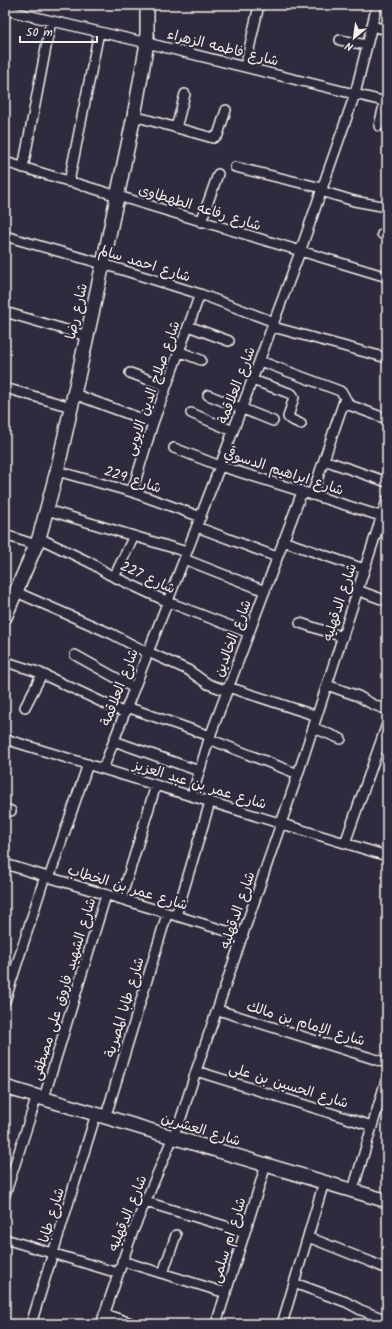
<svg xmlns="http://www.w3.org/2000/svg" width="392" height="1329" font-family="Kalam,'Playpen Sans Arabic',sans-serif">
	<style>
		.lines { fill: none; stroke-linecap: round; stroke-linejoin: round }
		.street-casing { stroke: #f4f1e8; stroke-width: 12 }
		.secondary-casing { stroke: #f4f1e8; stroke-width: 16 }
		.street { stroke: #2f2a3d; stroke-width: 9 }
		.secondary { stroke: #2f2a3d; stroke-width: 13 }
		.labels { text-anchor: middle; stroke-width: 4; stroke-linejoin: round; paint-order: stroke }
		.street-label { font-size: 14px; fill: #f4f1e8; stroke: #2f2a3d }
	</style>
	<rect width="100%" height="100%" fill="#2f2a3d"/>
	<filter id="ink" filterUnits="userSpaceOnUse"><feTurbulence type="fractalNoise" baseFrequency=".025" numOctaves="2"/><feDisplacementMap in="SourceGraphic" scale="8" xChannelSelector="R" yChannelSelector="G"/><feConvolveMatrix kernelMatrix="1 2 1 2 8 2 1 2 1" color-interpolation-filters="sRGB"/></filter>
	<g filter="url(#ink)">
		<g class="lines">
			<g class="street-casing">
				<path id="street" d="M5,10L147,43L387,102
					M372,26L387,30
					M340,40L367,45
					M245,67L259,5
					M134,116L213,138L218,135L226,110
					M379,126L385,101
					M176,128L185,94
					M5,162L387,277
					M235,167L322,188
					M23,168L51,21
					M69,182L99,32
					M321,191L354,201L387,207
					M201,222L218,174
					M382,234L387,235
					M5,236L103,264L200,294L274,322
					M5,312L87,336
					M188,326L229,341
					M273,327L387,358
					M178,351L201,360
					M260,361L340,391L343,394L349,405L387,419
					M130,373L166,386
					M252,380L292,394L294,397L288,417L290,419L301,424
					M5,388L71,407
					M74,394L153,423
					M208,395L273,421
					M191,413L233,431
					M174,448L220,466L387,518
					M324,460L387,482
					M57,471L132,492L201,517
					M132,492L153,423L200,294
					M312,495L345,398
					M47,510L187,552
					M197,527L277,557
					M5,535L36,545
					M39,538L91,563L108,574L168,602L249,633
					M283,541L364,569
					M184,559L265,591
					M114,577L134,536
					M357,590L384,600
					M16,592L112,634L148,653
					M300,623L343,637
					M148,652L188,670L208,684L227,691
					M75,655L134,688
					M5,661C16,666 28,668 40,673C68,686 97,700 125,713
					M327,685L358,696L372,704L387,710
					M228,687L317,716
					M25,707L42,674
					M127,707L210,736
					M314,728L341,739
					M5,739L387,856
					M209,739L298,774
					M114,741L199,771
					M103,769L220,466L300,252L355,94L377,5
					M192,796L209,739L302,492
					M5,809L11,811
					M345,843L387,724
					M5,864L243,936
					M49,878L88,764
					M121,899L156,785
					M176,916L210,802
					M5,1001L45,876
					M218,1010L387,1063
					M196,1071L372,1126
					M46,1091L106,895
					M108,1109L167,914
					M355,1183L387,1077
					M5,1195L37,1096
					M146,1202L245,1232
					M308,1237L371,1262L387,1269
					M5,1239L118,1273
					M122,1261L226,1293
					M163,1273L176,1235
					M294,1283L346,1302L361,1310L387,1320
					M104,1314L134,1324
					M31,1324L96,1114
					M101,1324L133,1231L181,1118L196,1071L298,774L387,500
					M216,1324L266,1165
					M282,1324L324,1182"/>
			</g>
			<g class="secondary-casing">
				<path id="secondary" d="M5,617L39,538L57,471L103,264L134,116L147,43V5
					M5,1087L387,1201"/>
			</g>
			<use href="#street" class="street"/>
			<use href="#secondary" class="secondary"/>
		</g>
	</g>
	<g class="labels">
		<g class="street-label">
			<text transform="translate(223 47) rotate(14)" y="5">شارع فاطمه الزهراء</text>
			<text transform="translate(200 207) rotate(17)" y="5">شارع رفاعه الطهطاوى</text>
			<text transform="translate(145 263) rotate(17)" y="5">شارع احمد سالم</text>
			<text transform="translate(76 311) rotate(-77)" y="5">شارع رضا</text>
			<text transform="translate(236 385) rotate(-69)" y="5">شارع العلاقمة</text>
			<text transform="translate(152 388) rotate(-71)" y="5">شارع صلاح الدين الايوبى</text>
			<text transform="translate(284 471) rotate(18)" y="5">شارع ابراهيم الدسوقي</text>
			<text transform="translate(133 479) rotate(18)" y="5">شارع 229</text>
			<text transform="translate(148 577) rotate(25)" y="5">شارع 227</text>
			<text transform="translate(339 602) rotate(-72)" y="5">شارع الدقهليه</text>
			<text transform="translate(232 638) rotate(-69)" y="5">شارع الخالدين</text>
			<text transform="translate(119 687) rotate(-69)" y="5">شارع العلاقمة</text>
			<text transform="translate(200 784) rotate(17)" y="5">شارع عمر بن عبد العزيز</text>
			<text transform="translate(128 887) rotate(17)" y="5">شارع عمر بن الخطاب</text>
			<text transform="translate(237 910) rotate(-71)" y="5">شارع الدقهليه</text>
			<text transform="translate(63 989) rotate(-73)" y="5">شارع الشهيد فاروق على مصطفى</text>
			<text transform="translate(124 1007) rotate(-73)" y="5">شارع طابا المصرية</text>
			<text transform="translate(306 1023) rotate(17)" y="5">شارع الإمام بن مالك</text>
			<text transform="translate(289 1085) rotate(17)" y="5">شارع الحسين بن على</text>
			<text transform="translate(201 1129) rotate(17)" y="5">شارع العشرين</text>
			<text transform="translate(127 1213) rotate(-68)" y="5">شارع الدقهليه</text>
			<text transform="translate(51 1215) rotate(-73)" y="5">شارع طابا</text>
			<text transform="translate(228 1240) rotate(-73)" y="5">شارع ام سلمى</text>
		</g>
	</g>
	<rect width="392" height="1329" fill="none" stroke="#2f2a3d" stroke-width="20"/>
	<rect x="10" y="10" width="372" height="1309" fill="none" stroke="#f4f1e8" stroke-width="1.5" filter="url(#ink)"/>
	<g transform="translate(354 38) rotate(209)" stroke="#2f2a3d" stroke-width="3" paint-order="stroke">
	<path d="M0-3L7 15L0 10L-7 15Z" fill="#f4f1e8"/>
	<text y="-6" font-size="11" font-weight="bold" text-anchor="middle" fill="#f4f1e8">N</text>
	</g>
	<path d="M20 36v6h77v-6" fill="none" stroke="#f4f1e8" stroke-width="2"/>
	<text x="26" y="36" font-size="12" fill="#f4f1e8" stroke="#2f2a3d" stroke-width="3" paint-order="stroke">50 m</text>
</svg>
